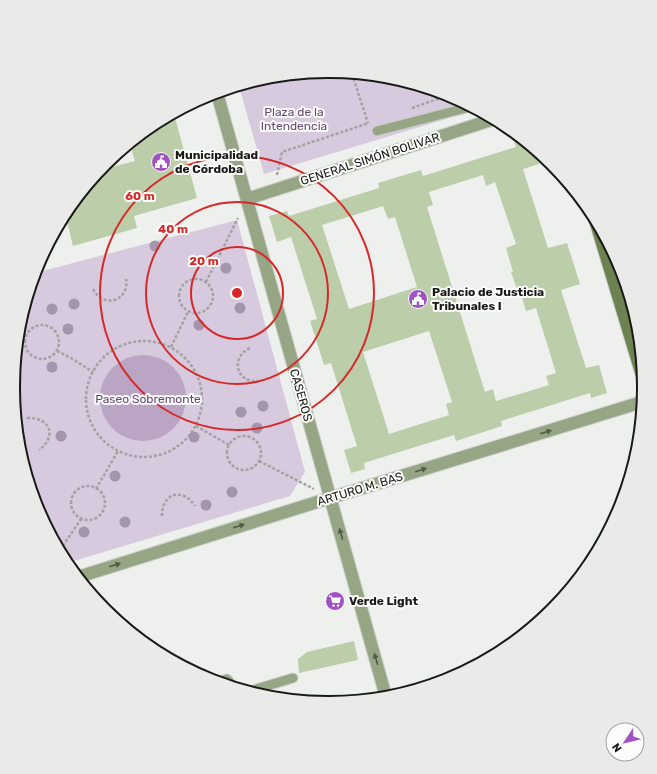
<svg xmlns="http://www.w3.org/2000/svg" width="657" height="774" font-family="Rubik,sans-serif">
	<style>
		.green { fill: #d7c9de }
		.water { fill: #baa5c5 }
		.building { fill: #bccdaa; fill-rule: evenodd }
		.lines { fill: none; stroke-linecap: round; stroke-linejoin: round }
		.lane-casing { stroke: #cccecb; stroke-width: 11 }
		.street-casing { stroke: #cccecb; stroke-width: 14 }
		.secondary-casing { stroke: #cccecb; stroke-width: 14 }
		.path { stroke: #a2a3a1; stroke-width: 2.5; stroke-dasharray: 3 2; stroke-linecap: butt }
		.lane { stroke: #96a685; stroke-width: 9 }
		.street { stroke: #96a685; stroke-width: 12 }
		.secondary { stroke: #6c8251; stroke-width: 12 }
		.tree { fill: #a494ac }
		.oneway { fill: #515849 }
		.ring { fill: none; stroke: #d62828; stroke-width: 2 }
		.labels { text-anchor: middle; stroke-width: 4; stroke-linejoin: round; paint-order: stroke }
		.park-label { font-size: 12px; fill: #684976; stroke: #fcfdfa }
		.poi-label { font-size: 12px; font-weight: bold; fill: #191918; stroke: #fcfdfa; text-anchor: start }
		.street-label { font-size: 12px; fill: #191918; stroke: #fcfdfa }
		.rim { fill: none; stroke: #191918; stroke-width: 2 }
		.centre { fill: #d62828; stroke: #fcfdfa; stroke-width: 2 }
		.ring-label { font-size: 12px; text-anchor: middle; font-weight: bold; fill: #d62828; stroke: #fcfdfa; stroke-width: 4; stroke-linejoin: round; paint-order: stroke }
	</style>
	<rect width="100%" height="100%" fill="#eef0ed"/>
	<path class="green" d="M329,72L390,78L449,96L476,110L264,174L239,86L267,78Z
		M237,220L305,472L290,496L67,563L37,508L19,448L13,387L19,325L35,273Z"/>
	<path class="water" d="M100 398a43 43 0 1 1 86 0a43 43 0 1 1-86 0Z"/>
	<path class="building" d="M174,114L197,198L134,216L137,228L73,246L65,214L66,212L100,170L135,161L130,144L153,125Z
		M510,130L535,150L539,164L523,169L548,248L567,243L580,284L561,290L586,368L599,365L607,393L591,398L590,393L501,421L502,426L456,441L454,435L364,463L365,469L351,473L344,450L357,446L331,363L324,365L310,321L317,319L291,237L277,242L269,216L287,211L289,216L379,188L378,183L421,170L423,176L516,147ZM483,175L486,186L495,182L516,244L506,248L513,272H511L517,289L519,288L526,311L536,308L556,373L546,376L549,385L496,401L493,389L485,392L427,207L433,205L429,192ZM383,206L388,219L395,217L417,287L349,309L322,225ZM429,331L452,402L446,404L449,415L389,434L363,352Z
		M354,641L358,660L299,673L298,659L307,652Z"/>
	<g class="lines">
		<g class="lane-casing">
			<path id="lane" d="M377,131L470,107
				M219,682L227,679L233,686
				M250,691L293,678"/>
		</g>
		<g class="street-casing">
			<path id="street" d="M217,93L386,697
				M247,199L494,119
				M78,577L330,498L642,402"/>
		</g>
		<g class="secondary-casing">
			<path id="secondary" d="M595,220L643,379"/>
		</g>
		<path class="path" d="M352,74L368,123
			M412,108L449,95
			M277,175L282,152L369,123
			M179 296a17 17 0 1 1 34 0a17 17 0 1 1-34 0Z
			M206,282L238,218
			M93,289C104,310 130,300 126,279
			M25 342a17 17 0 1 1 34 0a17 17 0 1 1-34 0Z
			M19,330L26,335
			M86 399a58 58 0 1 1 116 0a58 58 0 1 1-116 0Z
			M171,347L188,312
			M250,348C229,358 237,384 259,381
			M57,351L71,358L93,372
			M27,418C51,417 57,437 39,450
			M196,426L229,445
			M227 453a17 17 0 1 1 34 0a17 17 0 1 1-34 0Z
			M259,461L314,489
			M71 503a17 17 0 1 1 34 0a17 17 0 1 1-34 0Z
			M96,489L118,451
			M162,516C161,502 172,489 186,497C190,499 192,502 195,506
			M60,550L81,519"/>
		<use href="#lane" class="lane"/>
		<use href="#street" class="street"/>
		<use href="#secondary" class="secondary"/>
	</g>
	<g class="tree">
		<circle cx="155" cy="246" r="5.5"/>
		<circle cx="226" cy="268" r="5.5"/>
		<circle cx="74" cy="304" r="5.5"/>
		<circle cx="240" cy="308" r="5.5"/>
		<circle cx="52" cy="309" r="5.5"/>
		<circle cx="199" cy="325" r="5.5"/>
		<circle cx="68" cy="329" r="5.5"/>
		<circle cx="52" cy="367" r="5.5"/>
		<circle cx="263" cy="406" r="5.5"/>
		<circle cx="241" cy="412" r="5.5"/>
		<circle cx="257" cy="428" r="5.5"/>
		<circle cx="61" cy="436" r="5.5"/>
		<circle cx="194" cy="437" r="5.5"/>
		<circle cx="115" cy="476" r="5.5"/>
		<circle cx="232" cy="492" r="5.5"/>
		<circle cx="206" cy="505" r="5.5"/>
		<circle cx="125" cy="522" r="5.5"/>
		<circle cx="84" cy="532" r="5.5"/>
	</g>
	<defs><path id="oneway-solid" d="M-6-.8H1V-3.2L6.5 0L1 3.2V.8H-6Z"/></defs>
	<g class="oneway">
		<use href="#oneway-solid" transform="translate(546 432) rotate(-17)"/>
		<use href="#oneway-solid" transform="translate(421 470) rotate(-17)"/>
		<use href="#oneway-solid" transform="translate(239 526) rotate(-17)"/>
		<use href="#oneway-solid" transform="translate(341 534) rotate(-106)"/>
		<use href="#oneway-solid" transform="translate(115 565) rotate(-17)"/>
		<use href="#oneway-solid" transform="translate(376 659) rotate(-106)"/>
	</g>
	<g class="ring">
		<circle cx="237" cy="293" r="46"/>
		<circle cx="237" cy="293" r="91"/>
		<circle cx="237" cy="293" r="137"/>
	</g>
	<defs>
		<g id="civic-disc" transform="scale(1)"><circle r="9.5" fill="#a051c2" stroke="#fcfdfa"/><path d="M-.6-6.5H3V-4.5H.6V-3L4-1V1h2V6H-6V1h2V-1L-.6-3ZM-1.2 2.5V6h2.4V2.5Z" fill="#fff"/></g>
		<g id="supermarket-disc" transform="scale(1)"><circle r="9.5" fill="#a051c2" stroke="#fcfdfa"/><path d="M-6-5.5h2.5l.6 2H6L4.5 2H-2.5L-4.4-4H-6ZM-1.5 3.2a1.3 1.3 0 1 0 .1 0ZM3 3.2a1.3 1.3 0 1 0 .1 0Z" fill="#fff"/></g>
	</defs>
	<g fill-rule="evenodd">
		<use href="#civic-disc" x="161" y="162"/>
		<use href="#civic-disc" x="418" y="299"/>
		<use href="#supermarket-disc" x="335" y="601"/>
	</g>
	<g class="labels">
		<g class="park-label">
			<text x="294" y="116">Plaza de la<tspan x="294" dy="14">Intendencia</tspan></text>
			<text x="148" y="403">Paseo Sobremonte</text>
		</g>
		<g class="poi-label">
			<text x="175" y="159">Municipalidad<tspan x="175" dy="14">de Córdoba</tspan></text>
			<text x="432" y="296">Palacio de Justicia<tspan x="432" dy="14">Tribunales I</tspan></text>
			<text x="349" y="605">Verde Light</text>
		</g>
		<g class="street-label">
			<text transform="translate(370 159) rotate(-18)" y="4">GENERAL SIMÓN BOLIVAR</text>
			<text transform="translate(301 395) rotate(74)" y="4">CASEROS</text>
			<text transform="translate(360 489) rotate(-17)" y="4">ARTURO M. BAS</text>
		</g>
	</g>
	<path d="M0 0H657V774H0ZM328 78H329A308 308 0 0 1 637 386V388A308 308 0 0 1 329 696H328A308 308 0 0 1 20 388V386A308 308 0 0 1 328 78Z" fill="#eaebe8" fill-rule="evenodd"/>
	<path class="rim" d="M328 78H329A308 308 0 0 1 637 386V388A308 308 0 0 1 329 696H328A308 308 0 0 1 20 388V386A308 308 0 0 1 328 78Z"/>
	<circle cx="237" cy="293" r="6" class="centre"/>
	<g class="ring-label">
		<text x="140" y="200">60 m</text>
		<text x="173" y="233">40 m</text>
		<text x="204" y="265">20 m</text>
	</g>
	<g transform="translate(625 742) rotate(235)"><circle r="19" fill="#fcfdfa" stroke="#a1a2a0"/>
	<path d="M0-3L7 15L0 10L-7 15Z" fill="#a051c2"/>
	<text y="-6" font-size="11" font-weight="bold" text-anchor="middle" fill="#191918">N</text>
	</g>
</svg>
